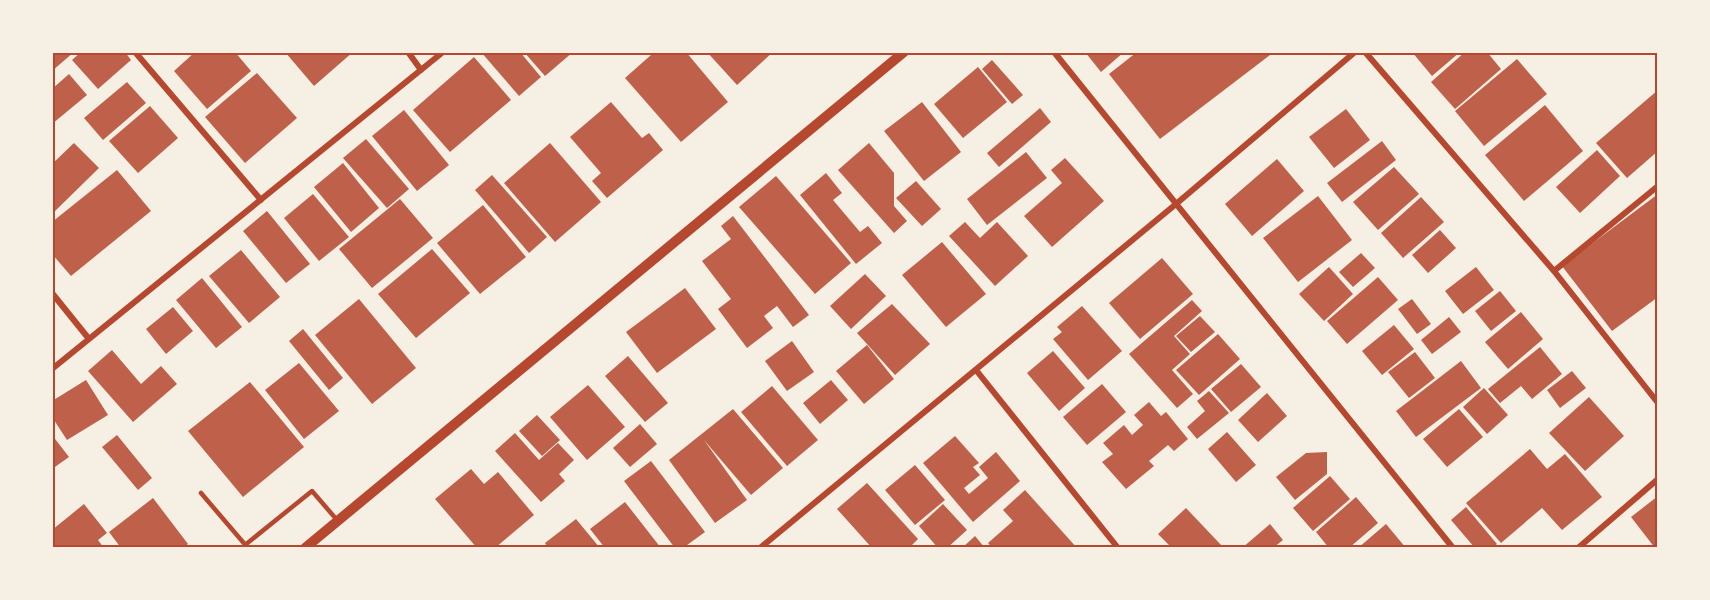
<svg xmlns="http://www.w3.org/2000/svg" width="1710" height="600" font-family="Raleway,sans-serif">
	<style>
		.building { fill: #bf614a }
		.lines { fill: none; stroke-linecap: round; stroke-linejoin: round }
		.service { stroke: #b5482f; stroke-width: 4.5 }
		.minor { stroke: #b5482f; stroke-width: 6 }
		.tertiary { stroke: #b5482f; stroke-width: 10 }
		.neatline { fill: none; stroke: #b5482f; stroke-width: 2 }
	</style>
	<rect width="100%" height="100%" fill="#f6efe4"/>
	<path class="building" d="M52,52H74L52,71Z
		M81,52H125L131,60L98,89L72,60Z
		M195,52H235L251,71L207,109L174,71Z
		M285,52H353L314,86Z
		M481,52H520L541,77L519,96Z
		M524,52H573L545,76Z
		M650,52H686L728,102L681,142L625,78L651,55Z
		M707,52H773L737,85Z
		M1085,52H1124L1101,72Z
		M1137,52H1274L1160,139L1109,74Z
		M1412,52H1460L1432,76Z
		M1465,52H1487L1501,69L1455,109L1431,82Z
		M474,57L511,100L450,152L413,110Z
		M1517,59L1547,94L1484,146L1455,111Z
		M992,60L1023,95L1012,104L982,69Z
		M978,67L1007,102L963,138L934,104Z
		M257,73L297,118L245,163L205,117Z
		M69,74L87,95L52,124V89Z
		M127,82L146,103L103,140L84,118Z
		M1658,90V151L1627,178L1596,143Z
		M611,102L642,138L649,133L663,150L607,198L592,181L601,173L570,137Z
		M922,102L961,152L924,181L884,131Z
		M1545,105L1583,151L1524,201L1485,155Z
		M150,106L178,138L138,173L109,141Z
		M1040,108L1051,122L999,167L987,153Z
		M1346,109L1370,140L1334,168L1309,137Z
		M404,110L449,165L417,191L372,136Z
		M366,139L409,189L387,208L343,158Z
		M1382,141L1396,160L1342,202L1327,183Z
		M74,143L99,168L52,214V164Z
		M550,143L601,202L555,242L504,183Z
		M869,143L894,173V206L907,221L894,233L838,170Z
		M1597,150L1620,176L1580,213L1556,187Z
		M1026,152L1047,178L987,225L967,199Z
		M1065,158L1104,201L1052,247L1024,216L1062,183L1051,170Z
		M1277,159L1304,191L1252,236L1225,204Z
		M343,163L379,208L351,232L314,187Z
		M1394,167L1419,194L1378,230L1353,202Z
		M117,170L151,211L71,276L52,254V222Z
		M826,173L842,193L833,200L860,232L868,226L882,243L856,264L800,195Z
		M492,175L547,237L529,253L475,190Z
		M776,176L851,263L815,294L739,207Z
		M916,181L941,209L922,226L896,198Z
		M313,194L349,237L319,261L284,218Z
		M1658,194V297L1612,331L1562,266Z
		M1318,196L1352,240L1298,282L1263,238Z
		M1421,197L1444,222L1403,258L1381,233Z
		M400,199L433,238L372,288L339,249Z
		M483,205L526,257L480,294L437,243Z
		M267,211L310,264L286,283L243,231Z
		M733,216L809,315L793,327L777,306L764,316L773,328L747,348L718,309L731,299L702,261L731,239L721,226Z
		M965,222L980,238L997,222L1028,256L995,286L949,236Z
		M1440,230L1456,248L1428,273L1412,255Z
		M942,242L986,294L946,327L902,275Z
		M432,249L470,293L416,338L378,294Z
		M241,250L280,297L249,323L209,276Z
		M1361,253L1375,268L1353,287L1339,272Z
		M1162,258L1193,294L1140,339L1109,303Z
		M1329,267L1353,294L1324,321L1299,294Z
		M1476,267L1494,290L1463,314L1445,291Z
		M865,274L886,296L851,329L830,306Z
		M1378,277L1398,300L1347,344L1327,321Z
		M202,278L242,327L216,348L176,300Z
		M685,288L716,329L657,373L626,332Z
		M1500,291L1516,311L1491,331L1475,311Z
		M359,299L416,368L372,404L315,335Z
		M1412,299L1431,324L1417,334L1398,309Z
		M1192,300L1202,311L1174,336L1190,354L1172,370L1193,394L1177,408L1129,354Z
		M892,304L930,344L895,375L857,333Z
		M1082,306L1122,351L1088,380L1053,339L1062,332L1057,327Z
		M173,307L193,331L166,354L146,329Z
		M1521,312L1543,339L1508,369L1485,342Z
		M1200,316L1215,332L1191,352L1176,336Z
		M1449,317L1461,332L1432,354L1421,340Z
		M1394,325L1414,349L1382,375L1362,351Z
		M303,329L343,378L329,390L289,341Z
		M1218,334L1240,359L1199,395L1176,370Z
		M792,341L814,372L787,391L765,361Z
		M867,345L894,379L864,404L836,371Z
		M1540,347L1562,374L1532,399L1521,386L1500,403L1488,389Z
		M112,350L141,384L161,366L177,384L133,422L88,371Z
		M1053,351L1085,388L1059,411L1027,373Z
		M1415,352L1435,378L1409,398L1388,372Z
		M628,356L668,403L645,422L605,376Z
		M1461,361L1481,388L1416,437L1396,411Z
		M299,363L339,411L304,439L265,390Z
		M1241,364L1261,387L1231,412L1211,389Z
		M1572,371L1586,388L1560,408L1547,390Z
		M86,380L108,415L67,440L52,417V401Z
		M831,380L848,400L820,424L803,403Z
		M250,382L304,447L243,497L188,431Z
		M1102,384L1126,412L1087,445L1063,417Z
		M588,385L625,427L587,460L550,417Z
		M772,386L818,440L787,466L741,412Z
		M1484,388L1508,415L1487,434L1463,407Z
		M1209,391L1229,413L1197,439L1187,427L1205,411L1197,401Z
		M1267,393L1287,416L1258,442L1238,420Z
		M1589,397L1624,436L1585,471L1549,433Z
		M1149,402L1161,416L1166,412L1188,439L1174,451L1168,445L1149,461L1154,466L1126,489L1102,462L1113,454L1103,443L1124,425L1132,435L1143,425L1134,415Z
		M733,409L783,468L751,495L704,440L747,500L715,523L669,460Z
		M1459,409L1483,437L1447,467L1423,439Z
		M537,415L560,440L542,456L519,431Z
		M640,424L657,444L630,467L613,448Z
		M1227,432L1256,465L1236,482L1208,449Z
		M515,433L539,460L558,443L574,460L559,474L565,481L541,502L495,451Z
		M52,435L69,457L52,469Z
		M117,435L152,478L138,490L102,447Z
		M955,436L979,463L973,467L980,475L964,488L969,494L988,478L979,467L996,452L1020,481L973,522L923,463Z
		M1530,449L1547,469L1565,454L1602,497L1562,530L1542,508L1501,543L1466,503Z
		M1327,452V474L1295,500L1276,477L1306,453Z
		M651,461L705,532L683,548H675L624,481Z
		M915,465L945,500L915,525L885,490Z
		M471,469L484,484L498,472L534,515L495,548H477L435,499Z
		M1330,476L1350,499L1313,531L1293,508Z
		M867,483L918,539L909,548H872L837,509Z
		M1025,490L1077,548H992L988,543L1013,521L1003,510Z
		M1658,496V548H1655L1631,517Z
		M1356,497L1378,523L1349,548H1329L1316,532Z
		M153,498L188,544L183,548H121L109,532Z
		M625,502L661,548H605L590,529Z
		M84,504L107,533L98,540L104,548H52V530Z
		M943,504L967,530L947,548H938L919,526Z
		M1466,507L1497,544L1493,548H1475L1451,520Z
		M1186,508L1222,546L1221,548H1172L1158,534Z
		M576,519L600,548H577L574,545L571,548H548L545,543Z
		M1270,524L1283,540L1273,548H1242Z
		M1386,524L1406,548H1358Z
		M975,536L985,548H962Z"/>
	<g class="lines">
		<path class="service" d="M201,493L248,548
			M245,545L312,491L337,520"/>
		<path class="minor" d="M135,52L261,200
			M408,52L421,70
			M1054,52L1453,548
			M1365,52L1554,271L1658,403
			M1554,271L1658,186
			M52,293L89,339
			M52,369L443,52
			M976,370L1118,548
			M760,548L1176,204L1355,52
			M1578,548L1658,479"/>
		<path class="tertiary" d="M305,548L904,52"/>
	</g>
	<rect width="1710" height="600" fill="none" stroke="#f6efe4" stroke-width="108"/>
	<rect x="54" y="54" width="1602" height="492" class="neatline"/>
</svg>
